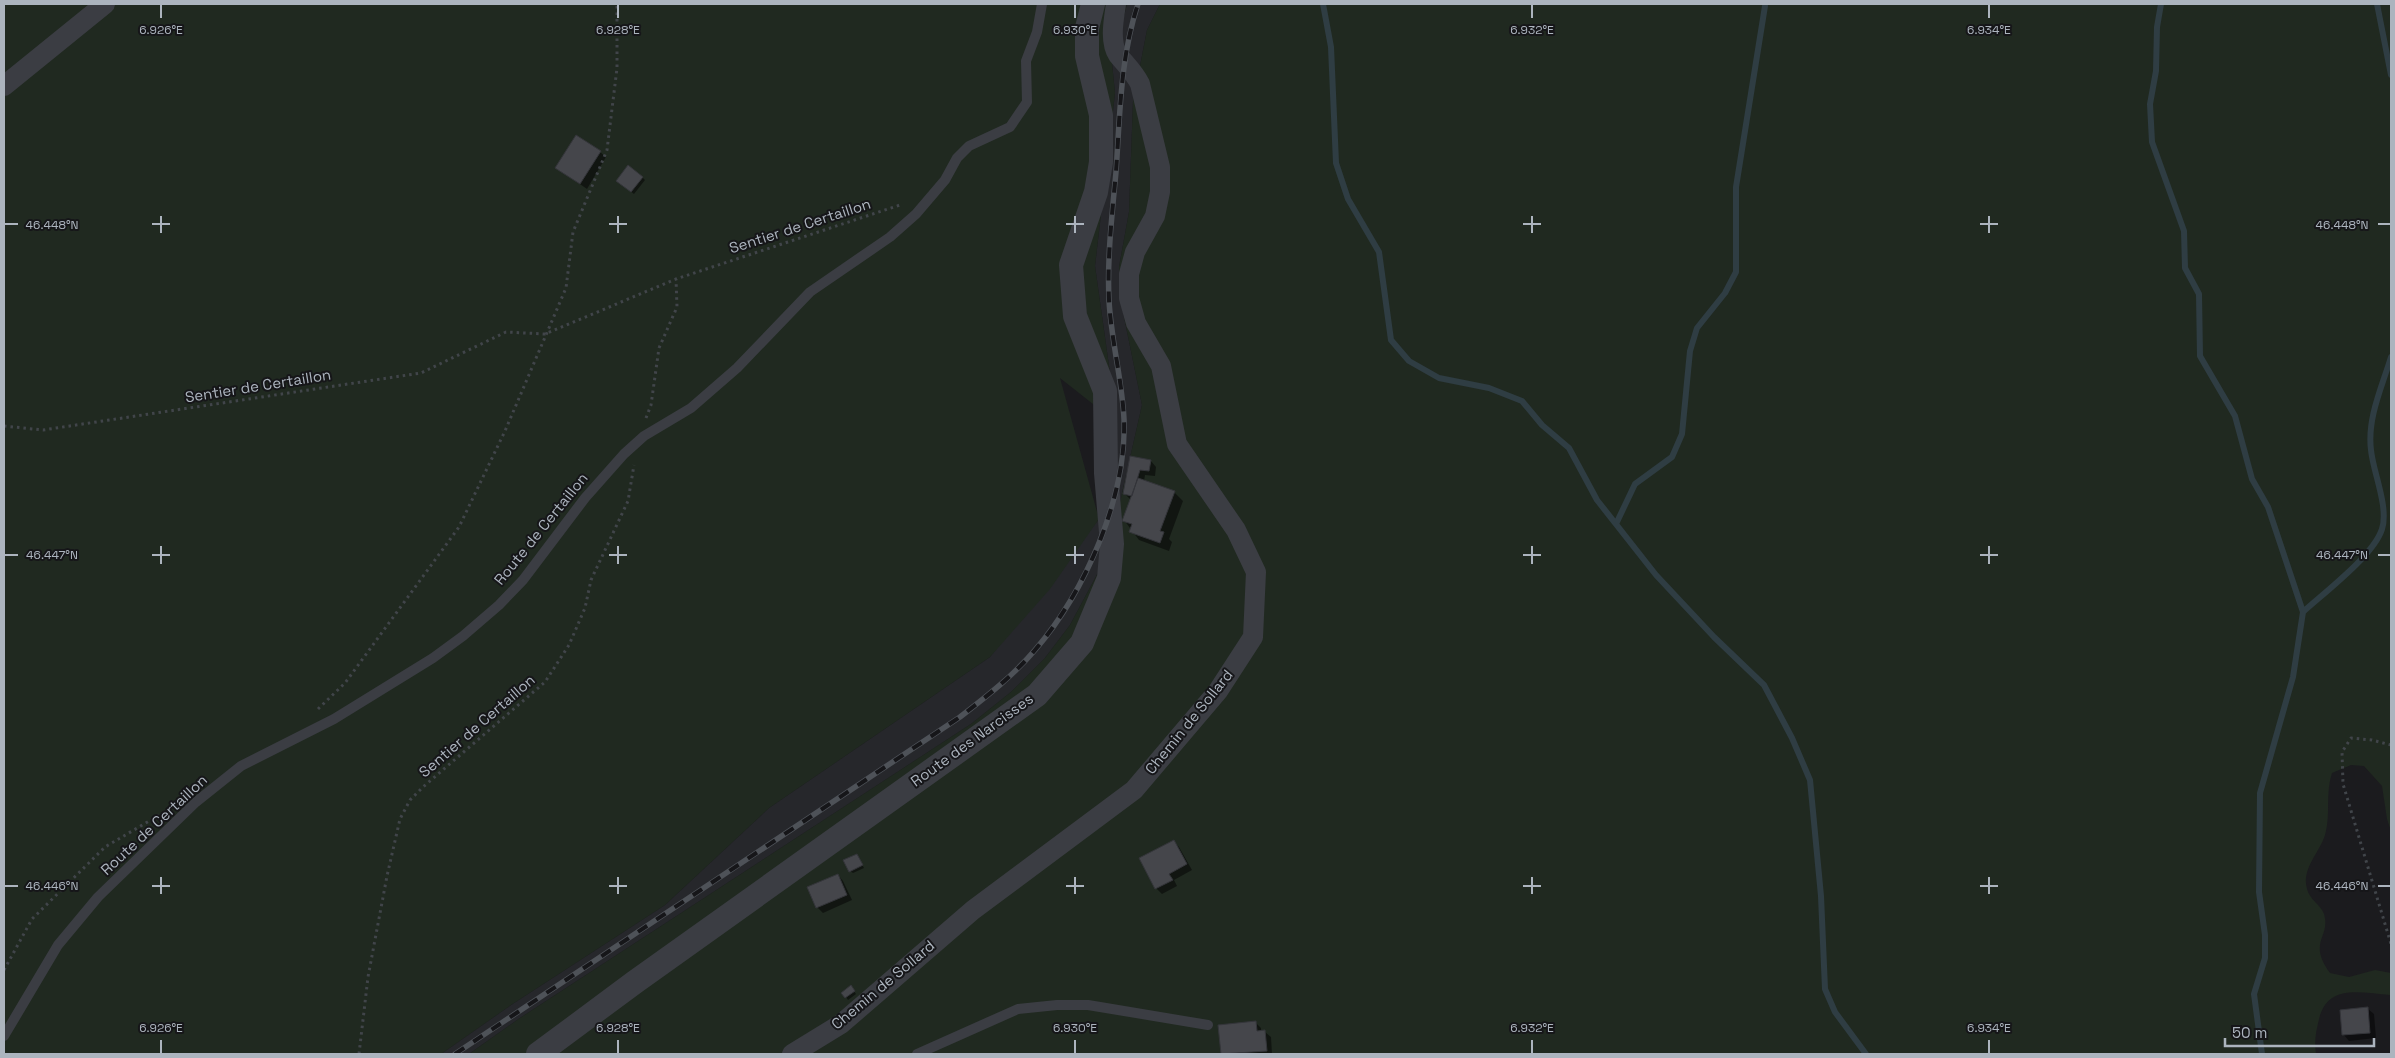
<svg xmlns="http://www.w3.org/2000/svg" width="2395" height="1058" font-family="'Space Grotesk',sans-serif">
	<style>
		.built { fill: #26272b }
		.green { fill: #202920 }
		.shadow { fill: #0007 }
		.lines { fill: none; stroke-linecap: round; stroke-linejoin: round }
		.stream { stroke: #2f3d43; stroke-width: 6 }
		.building { fill: #45464b; stroke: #34353a }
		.path { stroke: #41454a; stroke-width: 3; stroke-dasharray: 2.5 4; stroke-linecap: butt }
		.service { stroke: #3b3d43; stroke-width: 10 }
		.minor { stroke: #3b3d43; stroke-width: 20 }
		.tertiary { stroke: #3b3d43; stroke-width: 24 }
		.rail-casing { stroke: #4e5258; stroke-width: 5.5 }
		.rail { stroke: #161619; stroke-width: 4; stroke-dasharray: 11; stroke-linecap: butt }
		.ticks { fill: none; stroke: #acb4be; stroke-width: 2 }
		.labels { text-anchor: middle; stroke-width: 4; stroke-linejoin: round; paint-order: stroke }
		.street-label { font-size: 15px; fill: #acb4be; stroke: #161619 }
		.ticks-label { font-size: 12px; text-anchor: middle; fill: #acb4be; stroke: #161619; stroke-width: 4; stroke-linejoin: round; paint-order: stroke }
	</style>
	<rect width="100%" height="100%" fill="#1b1b1e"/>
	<path class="built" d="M1127,4H1160L1147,30L1133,102L1129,212L1119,267L1122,307L1142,405L1118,511L1100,569L1070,625L1045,658L1011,692L971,724L520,1018L469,1054H441L511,1005L665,905L769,808L990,657L1099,519L1117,423L1095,266L1115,93L1112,63Z"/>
	<path class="green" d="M4,4H1127L1112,63L1115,93L1095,266L1117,423L1060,378L1099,519L1050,589L990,657L769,808L665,905L511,1005L441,1054H4Z
		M1160,4H2391V831L2387,819L2382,786L2364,766L2351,765L2332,773C2325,794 2331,815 2325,835C2320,852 2301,869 2307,889C2309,899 2321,905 2324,914C2331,938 2307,941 2330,973L2349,977L2375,970L2391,973V995C2361,993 2328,983 2319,1019C2316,1032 2314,1041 2316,1054H469L520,1018L971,724L1011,692L1045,658L1070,625L1100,569L1118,511L1142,405L1122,307L1119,267L1129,212L1133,102L1147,30Z"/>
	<path class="shadow" d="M600,152L606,157L587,189L557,168Z
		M642,177L645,180L634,194L620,183Z
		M1131,458L1151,461L1156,467L1155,476L1145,475L1144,481L1174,492L1183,501L1169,539L1172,542L1169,551L1139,540L1124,520L1131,500L1125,494Z
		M1173,841L1179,847L1192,870L1174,880L1177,886L1162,894L1156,888Z
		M857,855L864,868L853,873L850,871Z
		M838,875L843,881L852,900L823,913L817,907Z
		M853,990L856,994L848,1000L846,997Z
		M2368,1009L2374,1014L2376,1038L2349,1041L2344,1035Z
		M1255,1022L1261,1028V1032H1265L1271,1037L1272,1054H1222L1219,1026Z"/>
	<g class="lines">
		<path class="stream" d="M1323,4L1331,47L1336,163L1348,199L1379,252L1391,340L1409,361L1439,378L1489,388L1522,401L1542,425L1569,448L1597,500L1656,575L1714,637L1764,685L1792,738L1810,780L1821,896L1825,989L1835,1012L1866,1054
			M2161,4L2157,27L2156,71L2150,104L2152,142L2184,231L2185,268L2199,294L2200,356L2235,416L2252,479L2268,507L2303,612L2293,677L2260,793L2259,892L2265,935V958L2254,994L2262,1054
			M2377,4L2391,75
			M1616,524L1635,484L1672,457L1682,434L1690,351L1697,328L1725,293L1736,272V187L1765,6
			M2303,612C2325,592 2374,555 2382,529C2389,507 2373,472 2371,450C2367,418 2382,387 2391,357"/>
	</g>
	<path class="building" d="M576,135L601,151L580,184L555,168Z
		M628,165L643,177L631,192L616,181Z
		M1130,456L1151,460L1149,471L1140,470L1132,496L1123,494Z
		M1138,478L1175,491L1160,531L1164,532L1160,543L1129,532L1132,524L1122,521Z
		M1174,840L1187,864L1169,874L1173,880L1155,889L1139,858Z
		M857,854L863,865L849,872L843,860Z
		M838,874L847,895L816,908L807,887Z
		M851,985L855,991L845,998L841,993Z
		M2368,1007L2370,1033L2342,1035L2340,1010Z
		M1256,1021L1257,1031L1265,1030L1267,1051L1221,1054L1218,1025Z"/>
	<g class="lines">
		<path class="path" d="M646,418L651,405L659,348L677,307L676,279
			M4,426L43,430L421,373L506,332L545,334L676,279L903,204
			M318,709L345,683L459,527L505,431L566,288L573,232L607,150L617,68V4
			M2391,745L2372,740L2351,738L2342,752L2343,784L2391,944
			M4,970L32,919L105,847L161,814
			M359,1054L368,977L387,876L400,819L410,800L423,787L545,682L569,645L585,608L591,580L628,501L634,465"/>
		<path class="service" d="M4,1036L58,945L98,897L196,802L241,766L334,719L433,658L463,636L499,605L523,580L585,498L624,454L644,436L691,408L737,368L810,292L890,237L916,214L945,180L957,158L969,146L1010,127L1027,102L1026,61L1037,32L1042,4
			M917,1054L1018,1009L1057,1005H1088L1208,1025"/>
		<path class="minor" d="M4,86L105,4
			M792,1054L841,1024L973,910L1134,790L1218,691L1253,637L1256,572L1236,530L1177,444L1161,366L1136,323L1129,298V274L1135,252L1155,216L1160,192V167L1140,84C1134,72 1126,65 1118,55C1109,42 1114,18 1116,4"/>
		<path class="tertiary" d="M538,1054L635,982L1037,695L1082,643L1109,578L1112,544L1106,473L1105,391L1075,316L1071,265L1096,192L1101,162V115L1087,56V28L1093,4"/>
		<g class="rail-casing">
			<path id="rail" d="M455,1054L960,717C987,696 1013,676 1035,650C1085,592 1127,497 1124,419C1122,379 1111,340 1109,300C1107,258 1112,215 1116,172C1120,116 1120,58 1138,4"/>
		</g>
		<use href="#rail" class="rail"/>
	</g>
	<path class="ticks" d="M161,5V18M618,5V18M1075,5V18M1532,5V18M1989,5V18M161,216V233M618,216V233M1075,216V233M1532,216V233M1989,216V233M5,224H18M152,224H170M609,224H627M1066,224H1084M1523,224H1541M1980,224H1998M2378,224H2390M161,546V564M618,546V564M1075,546V564M1532,546V564M1989,546V564M5,555H18M152,555H170M609,555H627M1066,555H1084M1523,555H1541M1980,555H1998M2378,555H2390M161,877V894M618,877V894M1075,877V894M1532,877V894M1989,877V894M5,886H18M152,886H170M609,886H627M1066,886H1084M1523,886H1541M1980,886H1998M2378,886H2390M161,1040V1053M618,1040V1053M1075,1040V1053M1532,1040V1053M1989,1040V1053"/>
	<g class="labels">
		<g class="street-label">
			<text transform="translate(800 226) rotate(-18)" y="5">Sentier de Certaillon</text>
			<text transform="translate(258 386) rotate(-9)" y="5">Sentier de Certaillon</text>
			<text transform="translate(541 529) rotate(-51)" y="5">Route de Certaillon</text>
			<text transform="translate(1189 722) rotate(-51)" y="5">Chemin de Sollard</text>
			<text transform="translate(477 726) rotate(-41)" y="5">Sentier de Certaillon</text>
			<text transform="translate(972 740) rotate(-36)" y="5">Route des Narcisses</text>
			<text transform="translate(154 825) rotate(-43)" y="5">Route de Certaillon</text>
			<text transform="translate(883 985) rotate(-40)" y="5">Chemin de Sollard</text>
		</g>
	</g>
	<g class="ticks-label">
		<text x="161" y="34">6.926°E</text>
		<text x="618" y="34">6.928°E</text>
		<text x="1075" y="34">6.930°E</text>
		<text x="1532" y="34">6.932°E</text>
		<text x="1989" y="34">6.934°E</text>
		<text x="52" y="229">46.448°N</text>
		<text x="2342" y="229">46.448°N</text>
		<text x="52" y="559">46.447°N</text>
		<text x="2342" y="559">46.447°N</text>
		<text x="52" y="890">46.446°N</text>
		<text x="2342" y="890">46.446°N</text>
		<text x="161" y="1032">6.926°E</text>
		<text x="618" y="1032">6.928°E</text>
		<text x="1075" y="1032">6.930°E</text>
		<text x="1532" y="1032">6.932°E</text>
		<text x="1989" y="1032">6.934°E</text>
	</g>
	<rect width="2395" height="1058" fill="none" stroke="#acb4be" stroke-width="10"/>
	<path d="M2225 1038v8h149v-8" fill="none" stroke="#acb4be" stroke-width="2.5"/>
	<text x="2232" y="1038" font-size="15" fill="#acb4be" stroke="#161619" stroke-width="4" paint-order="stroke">50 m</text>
</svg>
